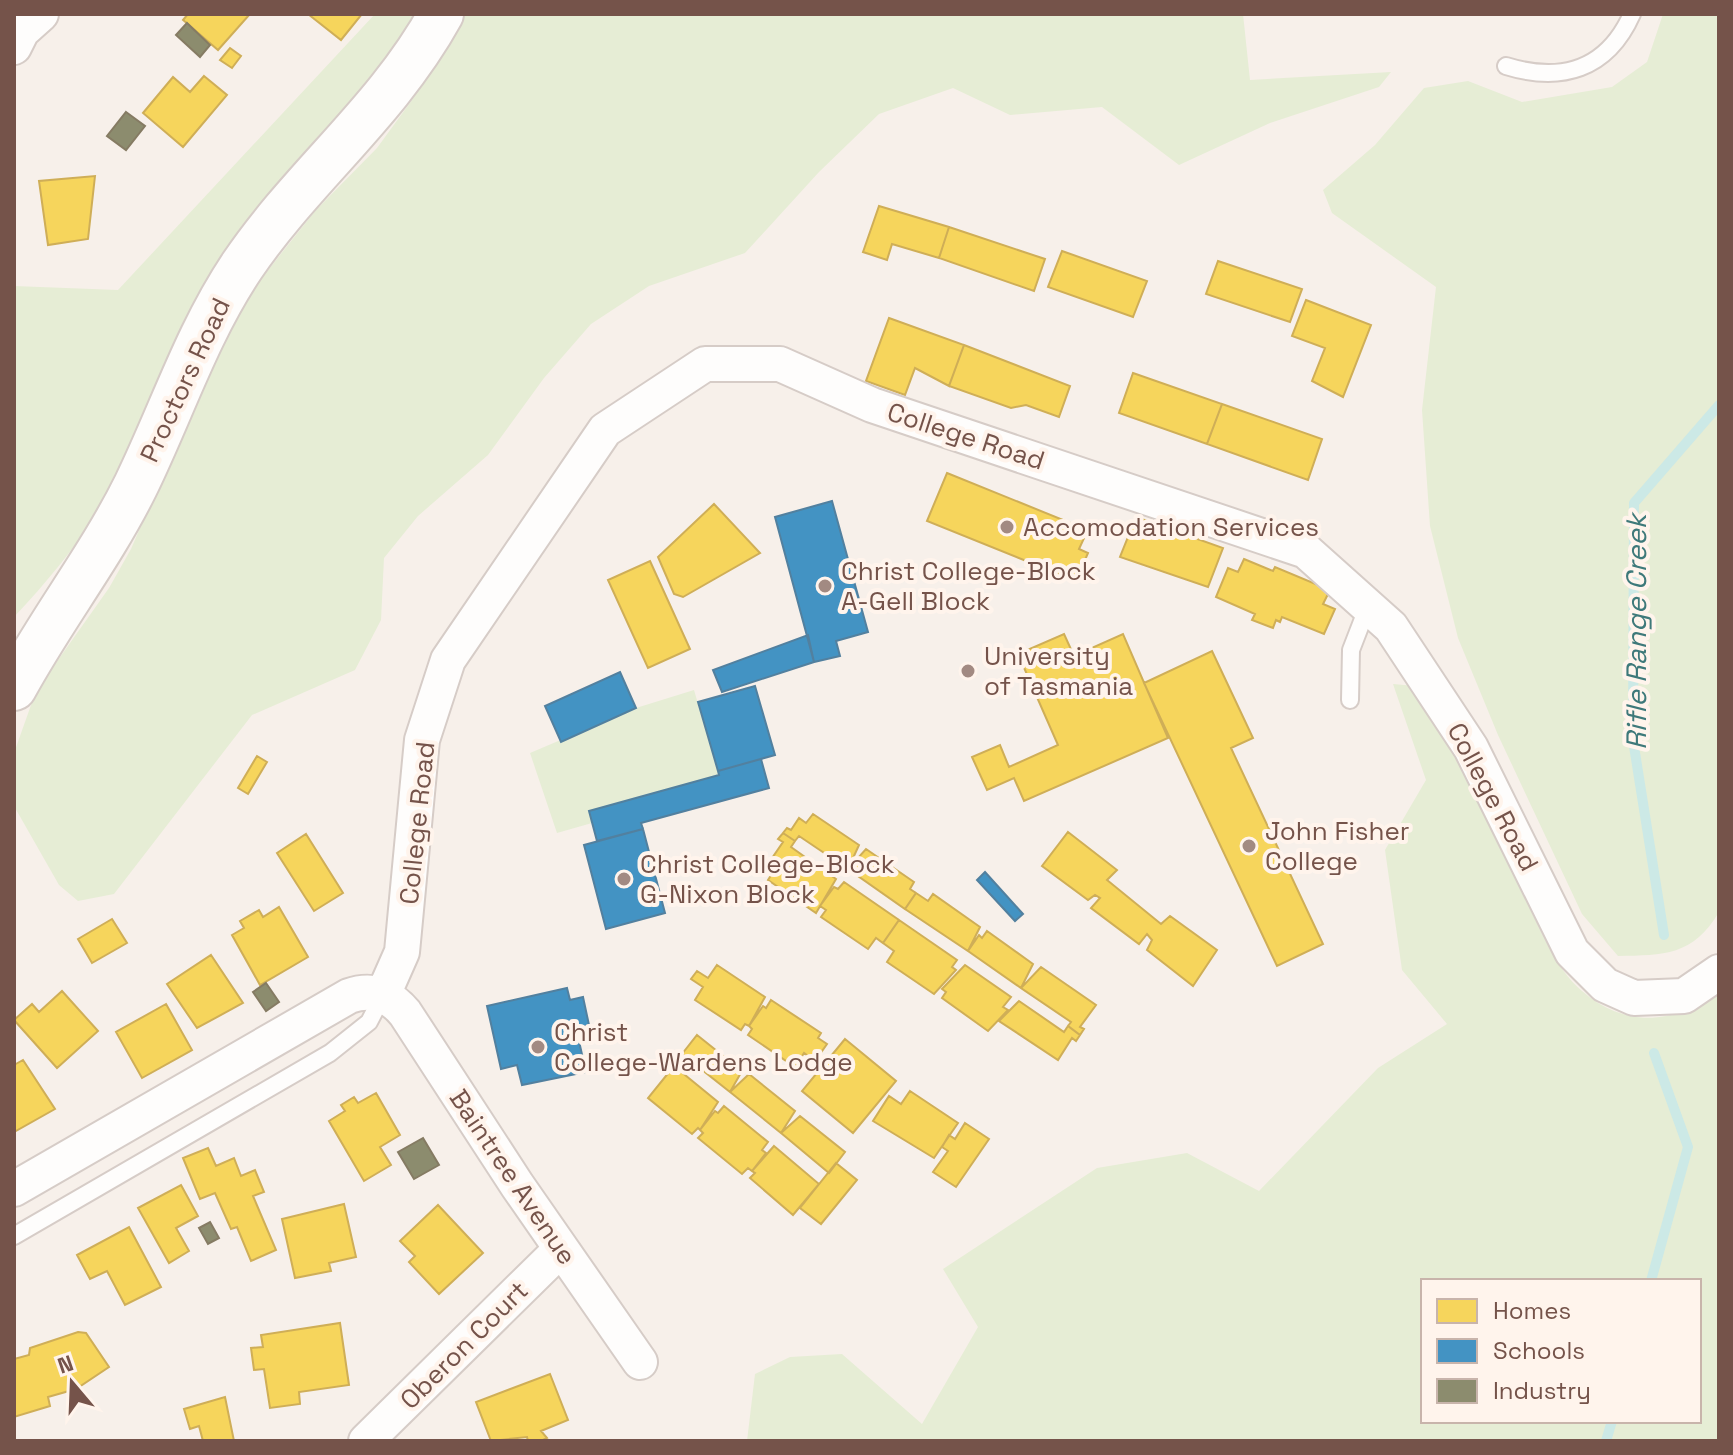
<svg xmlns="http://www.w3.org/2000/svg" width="1733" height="1455" font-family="'Space Grotesk',sans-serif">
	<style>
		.green { fill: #e6edd5; fill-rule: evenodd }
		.homes { fill: #f6d55c; stroke: #cfae57; stroke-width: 2 }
		.schools { fill: #4393c3; stroke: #52809f; stroke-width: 2 }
		.industry { fill: #8c8c6e; stroke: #857b63; stroke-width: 2 }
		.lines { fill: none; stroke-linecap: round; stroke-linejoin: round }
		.stream { stroke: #cce9e6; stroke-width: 10 }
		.lane-casing { stroke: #d6ccc7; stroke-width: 20 }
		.street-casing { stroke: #d6ccc7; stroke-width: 38 }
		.secondary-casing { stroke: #d6ccc7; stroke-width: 48 }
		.lane { stroke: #fefdfc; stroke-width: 16 }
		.street { stroke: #fefdfc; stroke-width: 34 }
		.secondary { stroke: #fefdfc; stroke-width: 44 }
		.poi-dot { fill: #a28a82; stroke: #fff4ec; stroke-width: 3 }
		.labels { text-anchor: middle; stroke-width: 8; stroke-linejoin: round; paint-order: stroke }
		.street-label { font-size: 26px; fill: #75534a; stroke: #fff4ec }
		.poi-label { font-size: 26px; fill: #75534a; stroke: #fff4ec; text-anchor: start }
		.water-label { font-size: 28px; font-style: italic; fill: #3e797a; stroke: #fff4ec }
	</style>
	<rect width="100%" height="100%" fill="#f7f0ea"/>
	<path class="green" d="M375,14H421L163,374C151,397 146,419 136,442C106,509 64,564 14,617V286L118,290Z
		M466,14H1243L1250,80L1391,72L1379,87L1270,123L1179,165L1102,107L1010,115L953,88L879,114L819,172L745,253L649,286L591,324L544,378L488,455L418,516L384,558L381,620L355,670L252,715L114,894L78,901L59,885L14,806V753L36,691L109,588L131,549L192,407L253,289L315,211L377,148L412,100Z
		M1663,14H1719V912C1693,956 1664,955 1618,956L1582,914L1498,735L1458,638L1430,526L1422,410L1436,287L1332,213L1323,190L1375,145L1424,88L1468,81L1522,102L1612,87L1647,62Z
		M1393,684L1415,686C1453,749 1485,815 1517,881C1535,916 1551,965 1582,991C1626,1029 1676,1025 1719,989V1441H747L755,1374L790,1357L842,1354L922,1424L978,1327L943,1269L1097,1168L1187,1153L1259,1191L1378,1068L1447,1024L1402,970L1385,850L1426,780ZM1423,1281H1699V1421H1423Z
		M694,690L719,775L589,811L592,823L557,833L530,753L636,708Z"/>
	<path class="homes" d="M188,14H250L218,50L183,20Z
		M308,14H362L341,40Z
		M230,48L241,56L232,68L220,60Z
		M204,76L227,95L183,147L143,113L173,77L190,92Z
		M95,176L88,239L48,245L39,181Z
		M879,206L949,227L939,258L892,244L887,260L863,252Z
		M949,227L1045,259L1034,291L939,258Z
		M1062,251L1147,281L1133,317L1048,287Z
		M1218,261L1302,289L1290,322L1206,294Z
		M1306,300L1371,325L1343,397L1312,381L1325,348L1292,336Z
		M889,318L964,345L949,386L915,368L905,395L866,381Z
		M964,345L1070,386L1059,417L1026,405L1011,408L949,386Z
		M1133,373L1222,404L1207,444L1119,413Z
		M1222,404L1322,439L1308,480L1207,444Z
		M947,473L1073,524L1070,530L1085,536L1079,549L1088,553L1076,581L927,521Z
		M714,504L760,553L683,597L674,594L658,557Z
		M1136,517L1223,548L1208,587L1120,557Z
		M1244,559L1273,571L1275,567L1330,590L1323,604L1335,609L1324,634L1282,617L1280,622L1276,620L1273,628L1252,620L1255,614L1216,597L1228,568L1238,572Z
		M650,561L690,649L648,668L608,580Z
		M1064,634L1074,656L1123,634L1168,738L1024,801L1014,778L987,790L972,757L1000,745L1009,767L1058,745L1018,654Z
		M1212,651L1253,738L1231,748L1323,944L1277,966L1144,683Z
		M257,756L267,762L248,794L238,788Z
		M813,814L859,845L848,869L799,836L795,841L783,833L787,828L791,830L799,818L806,823Z
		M1068,832L1117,870L1107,880L1161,924L1170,916L1217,950L1193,986L1147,950L1152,940L1147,934L1139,944L1091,908L1100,898L1095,895L1088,900L1042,866Z
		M783,833L795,841L791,847L836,879L816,913L768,880L775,869L768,864L783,842L778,839Z
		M306,834L343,893L314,911L277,853Z
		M866,849L914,882L910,889L916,893L905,909L848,869Z
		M844,882L899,920L883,943L876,938L868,949L821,917L826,910L820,906L834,887L838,889Z
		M916,893L928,901L933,894L980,927L968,951L905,909Z
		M279,907L308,957L260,985L232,935L244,928L240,921L259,910L263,917Z
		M112,919L127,943L92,963L78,939Z
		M899,920L957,960L952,967L956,970L934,994L887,962L894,951L883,943Z
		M987,931L1033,964L1021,988L968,951L979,935L982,938Z
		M211,955L243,1003L197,1028L167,984Z
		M717,965L765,997L749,1026L745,1024L741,1030L695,1000L703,987L691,979L697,971L708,978Z
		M965,965L1011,997L1003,1007L1008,1010L988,1031L942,998L946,992L942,989Z
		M1041,967L1096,1005L1080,1027L1084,1029L1080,1035L1068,1026L1071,1022L1021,988Z
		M62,991L98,1031L57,1068L14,1020L32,1004L39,1012Z
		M771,1000L821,1033L818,1038L827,1044L815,1061L804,1053L795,1067L748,1035L752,1029L749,1026L763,1006L766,1008Z
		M1019,1001L1064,1032L1068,1026L1080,1035L1076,1041L1072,1038L1058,1060L999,1021Z
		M166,1004L192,1050L142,1078L116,1032Z
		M697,1035L742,1071L730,1092L682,1054Z
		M845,1039L896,1081L853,1133L802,1091Z
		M23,1060L55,1109L14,1132V1065Z
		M674,1066L718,1102L700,1130L698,1128L692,1134L648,1098Z
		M749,1074L795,1111L781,1133L730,1092Z
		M910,1091L958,1123L934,1158L873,1121L889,1096L901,1104Z
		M376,1093L400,1135L380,1147L391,1165L364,1181L329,1121L345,1111L341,1105L354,1097L358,1103Z
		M724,1106L768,1142L762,1150L766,1153L752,1171L748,1168L742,1174L698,1138L703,1133L700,1130L715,1111L718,1113Z
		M800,1116L845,1152L829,1173L781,1133Z
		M965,1123L989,1139L956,1187L933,1172L948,1151L942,1147L949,1135L955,1139Z
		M774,1146L819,1184L793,1215L750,1178L755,1173L752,1171Z
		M208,1148L216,1166L234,1158L241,1176L255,1170L264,1192L253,1196L276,1250L251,1261L237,1227L231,1229L215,1193L200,1199L183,1158Z
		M836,1163L857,1180L821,1224L800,1208Z
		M181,1185L198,1216L176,1228L189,1251L169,1263L138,1208Z
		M344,1204L356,1257L329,1263L331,1271L295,1278L282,1219Z
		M438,1205L483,1253L439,1294L409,1262L415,1256L400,1241Z
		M129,1227L161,1287L125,1305L107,1271L90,1279L77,1255Z
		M340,1323L349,1385L299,1392L300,1404L270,1408L264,1369L254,1370L251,1348L263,1347L261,1335Z
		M78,1332L86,1333L109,1367L76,1389L48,1397L50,1406L14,1417V1359L29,1355L30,1348Z
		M550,1374L568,1420L541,1431L547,1438L541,1441H528L527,1437L491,1441L476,1402Z
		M225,1397L234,1441H203L199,1426L190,1429L184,1409Z"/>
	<path class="schools" d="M832,501L868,632L836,641L840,656L814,662L775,517Z
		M808,635L814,662L722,692L713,670Z
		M620,672L636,708L561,742L545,706Z
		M755,686L775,755L718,771L698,702Z
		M761,759L769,788L641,823L643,829L597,841L589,811L719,775L718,771Z
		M643,829L665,913L606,929L584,845Z
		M985,872L1023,914L1015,921L977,880Z
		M567,988L570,1000L583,997L589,1025L576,1028L586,1072L522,1085L517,1065L501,1069L487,1006Z"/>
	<path class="industry" d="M187,23L210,45L200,57L176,35Z
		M126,112L145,126L126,150L107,136Z
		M266,983L279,1002L266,1011L253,992Z
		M423,1138L439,1165L414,1179L398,1152Z
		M210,1222L219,1238L208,1244L199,1228Z"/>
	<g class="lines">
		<path class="stream" d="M1664,935L1633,740L1634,503L1719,405
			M1651,1281L1688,1147L1654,1053
			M1606,1441L1612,1421"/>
		<g class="lane-casing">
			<path id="lane" d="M1506,66C1561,83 1607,70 1632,14
				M1350,700L1351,650L1368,606
				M14,1236L330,1053L369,1022L383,995"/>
		</g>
		<g class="street-casing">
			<path id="street" d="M14,47L22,31L41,14
				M383,995L402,952L422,740L448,660L605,430L705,364H780L872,405L1306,551L1391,627L1471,748L1572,952L1605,985L1634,998L1684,996L1719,972
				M14,1189L349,996C372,988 390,995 405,1013L517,1185L640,1362
				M366,1441L561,1249"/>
		</g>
		<g class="secondary-casing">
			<path id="secondary" d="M14,688C52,618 101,556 136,485C172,411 196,335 242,266C303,176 387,112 441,14"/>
		</g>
		<use href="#lane" class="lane"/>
		<use href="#street" class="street"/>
		<use href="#secondary" class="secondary"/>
	</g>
	<g class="poi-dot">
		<circle cx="1007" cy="527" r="8"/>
		<circle cx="825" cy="586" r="8"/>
		<circle cx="968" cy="671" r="8"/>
		<circle cx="1249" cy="846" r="8"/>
		<circle cx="624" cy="879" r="8"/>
		<circle cx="538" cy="1047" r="8"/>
	</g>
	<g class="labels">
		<g class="street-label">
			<text transform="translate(185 380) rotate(-65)" y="9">Proctors Road</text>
			<text transform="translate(966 436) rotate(18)" y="9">College Road</text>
			<text transform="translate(1493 797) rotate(62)" y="9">College Road</text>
			<text transform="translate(417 823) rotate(-84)" y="9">College Road</text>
			<text transform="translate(513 1177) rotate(56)" y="9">Baintree Avenue</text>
			<text transform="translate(464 1345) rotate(-45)" y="9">Oberon Court</text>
		</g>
		<g class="poi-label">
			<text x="1023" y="536">Accomodation Services</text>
			<text x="841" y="580">Christ College-Block<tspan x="841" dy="30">A-Gell Block</tspan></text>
			<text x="984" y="665">University<tspan x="984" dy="30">of Tasmania</tspan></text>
			<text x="1265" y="840">John Fisher<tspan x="1265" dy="30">College</tspan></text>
			<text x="640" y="873">Christ College-Block<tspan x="640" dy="30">G-Nixon Block</tspan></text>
			<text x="554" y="1041">Christ<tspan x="554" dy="30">College-Wardens Lodge</tspan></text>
		</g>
		<g class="water-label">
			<text transform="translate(1636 632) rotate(-90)" y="10">Rifle Range Creek</text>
		</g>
	</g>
	<rect width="1733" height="1455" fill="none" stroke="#75534a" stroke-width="32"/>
	<rect x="1421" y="1279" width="280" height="144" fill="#fff4ec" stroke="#c8b4ab" stroke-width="2"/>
	<rect x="1437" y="1299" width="40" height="24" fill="#f6d55c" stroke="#c8b4ab" stroke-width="2"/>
	<text x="1493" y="1319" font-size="24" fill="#75534a">Homes</text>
	<rect x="1437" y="1339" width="40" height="24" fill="#4393c3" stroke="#c8b4ab" stroke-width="2"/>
	<text x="1493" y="1359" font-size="24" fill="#75534a">Schools</text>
	<rect x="1437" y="1379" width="40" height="24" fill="#8c8c6e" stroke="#c8b4ab" stroke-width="2"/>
	<text x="1493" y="1399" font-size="24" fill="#75534a">Industry</text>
	<g transform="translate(72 1383) rotate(341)" stroke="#fff4ec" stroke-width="6" paint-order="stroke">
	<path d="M0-6L14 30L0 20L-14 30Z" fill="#75534a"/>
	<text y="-12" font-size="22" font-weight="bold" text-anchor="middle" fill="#75534a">N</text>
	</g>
</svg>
